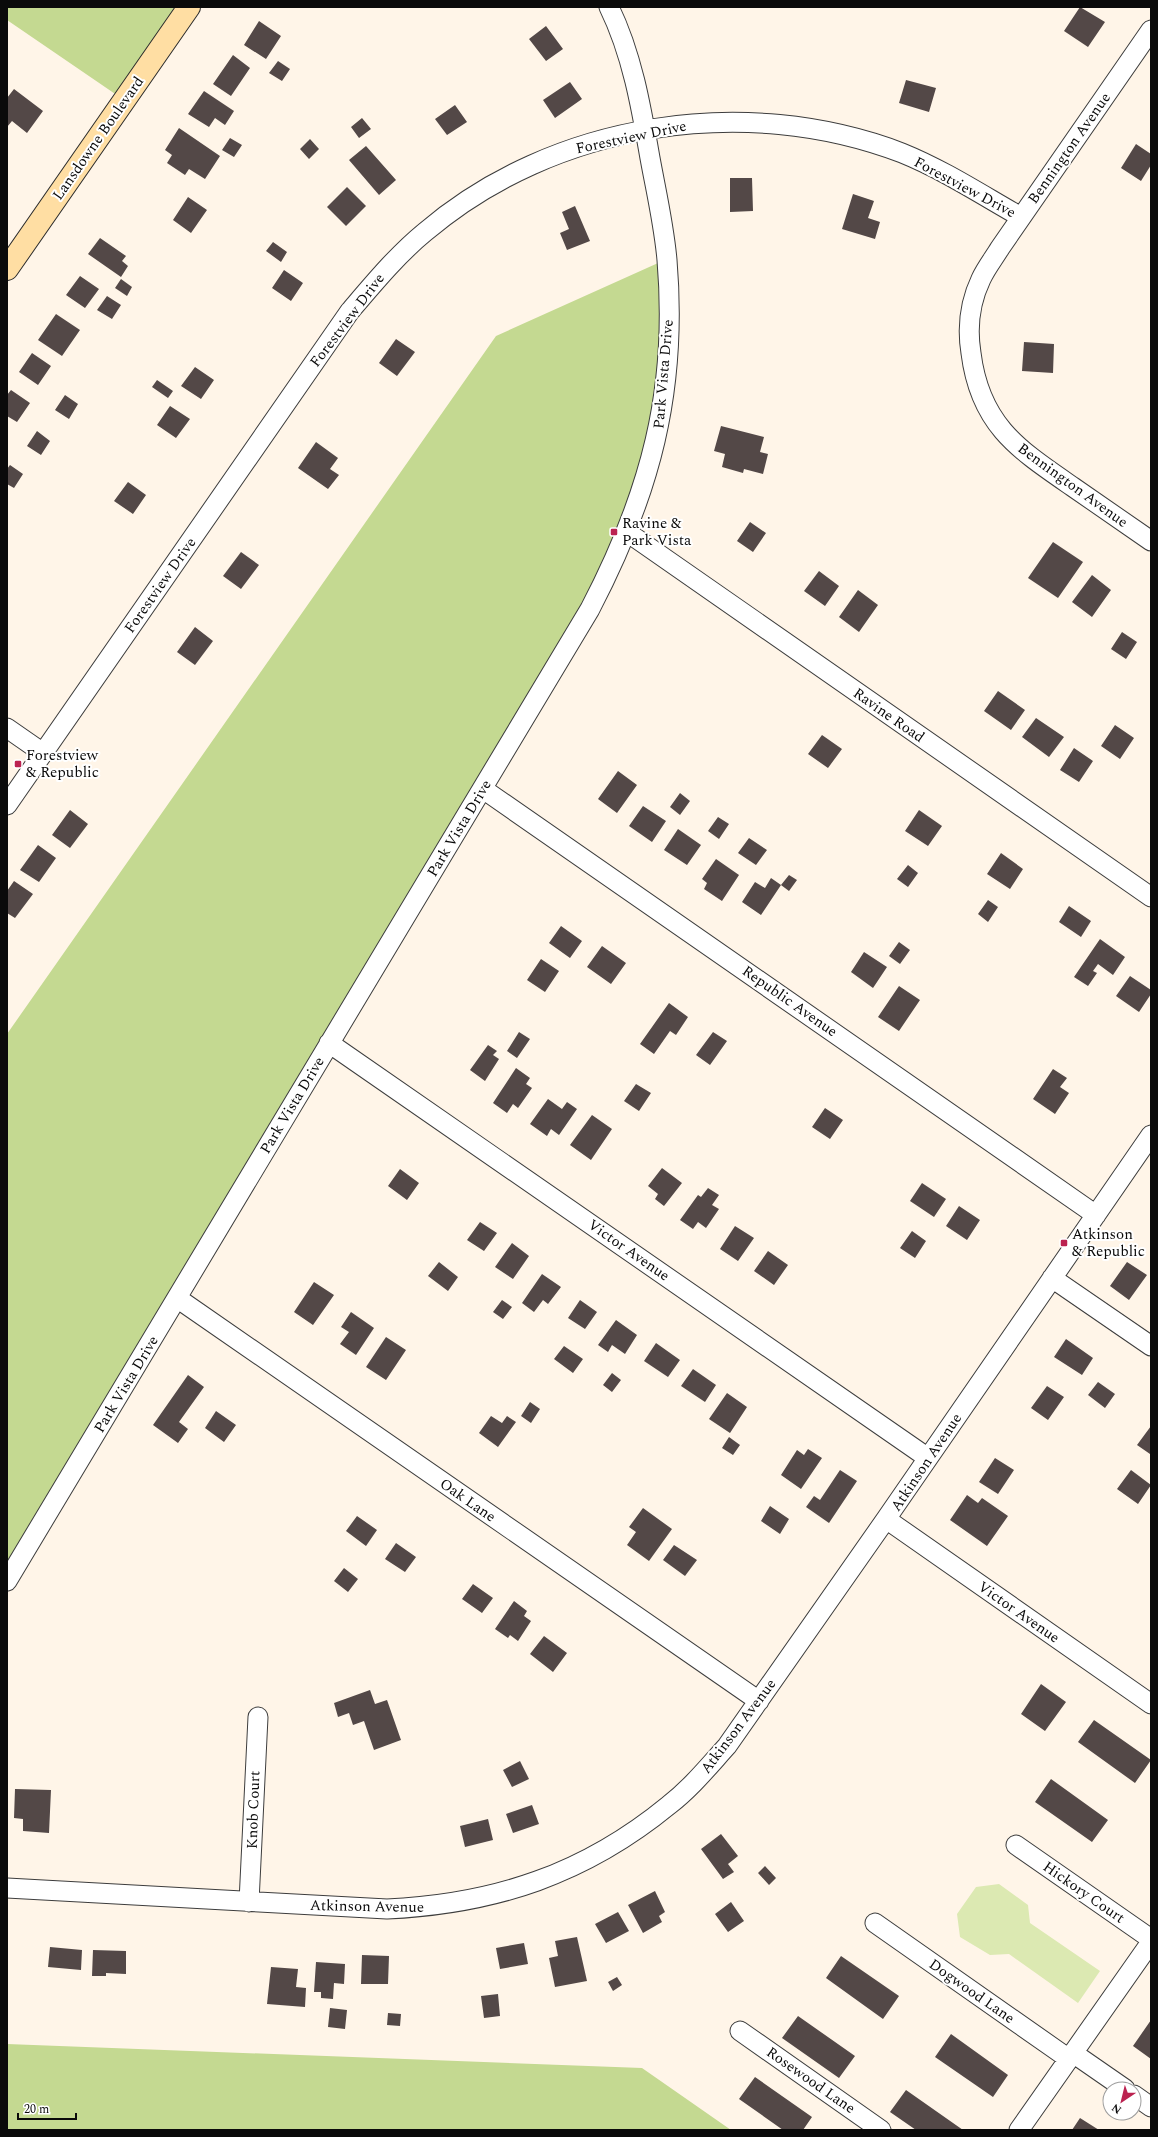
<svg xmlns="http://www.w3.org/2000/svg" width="1158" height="2137" font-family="Spectral,serif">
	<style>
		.green { fill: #dce9b2 }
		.forest { fill: #c4d991 }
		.building { fill: #534847 }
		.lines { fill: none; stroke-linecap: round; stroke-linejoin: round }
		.street-casing { stroke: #3d3d3d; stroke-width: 21 }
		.secondary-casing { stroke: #2c2c2c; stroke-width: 24 }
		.street { stroke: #fff; stroke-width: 19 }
		.secondary { stroke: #ffdea3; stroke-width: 22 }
		.poi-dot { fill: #bb2250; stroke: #fff; stroke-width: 1.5 }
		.labels { text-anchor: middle; stroke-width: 4; stroke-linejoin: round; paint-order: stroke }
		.street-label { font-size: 15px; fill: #0a0a0a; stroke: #fff }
		.poi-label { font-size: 15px; fill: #0a0a0a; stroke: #fff; text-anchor: start }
	</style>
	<rect width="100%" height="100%" fill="#fff5e8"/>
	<path class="green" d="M999,1884L1028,1905L1030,1923L1100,1971L1078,2003L1009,1954L990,1955L960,1937L957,1914L976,1887Z"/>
	<path class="forest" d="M7,7H189L124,100L7,20Z
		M667,259L668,351L627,532L7,1581V1034L496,336Z
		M7,2044L642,2068L731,2130H7Z"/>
	<path class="building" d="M1080,7L1105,22L1088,47L1064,31Z
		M259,21L281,36L266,59L244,45Z
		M546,26L563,49L546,61L529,39Z
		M233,55L250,68L231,96L213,84Z
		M278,61L290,69L282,81L269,73Z
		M906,80L936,88L929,112L899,103Z
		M570,82L582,99L555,118L543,100Z
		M14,89L43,111L27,133L12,121L7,127V98Z
		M204,91L234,111L225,125L215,118L209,127L188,114Z
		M455,105L467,122L447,135L435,119Z
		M362,118L371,129L359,138L351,127Z
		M179,128L220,156L205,179L189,169L185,175L167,163L172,155L165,150Z
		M230,138L242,145L234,157L222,150Z
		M310,139L319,149L309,159L300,149Z
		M1136,144L1151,154V165L1141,181L1121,168Z
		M366,146L396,180L379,195L349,160Z
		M730,178H752L753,211L730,212Z
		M347,187L366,206L346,226L327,207Z
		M853,194L874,201L868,218L880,222L875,239L842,229Z
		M188,197L207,210L191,233L173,220Z
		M575,206L590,241L567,250L560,233L569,229L562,212Z
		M100,238L126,256L122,261L128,266L121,277L88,254Z
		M273,242L287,252L281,262L266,251Z
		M284,270L303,283L291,301L272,288Z
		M80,276L99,289L85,308L66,295Z
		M121,279L132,287L127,296L115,288Z
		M107,296L121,305L112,319L97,310Z
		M56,314L80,330L62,356L38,340Z
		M396,339L415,352L397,376L379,363Z
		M1024,342L1054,344L1053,373L1022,371Z
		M32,353L51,366L38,385L19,372Z
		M195,367L214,380L201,399L181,386Z
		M157,380L173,391L168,398L152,387Z
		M11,390L30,403L17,422L7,416V395Z
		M65,395L78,404L69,419L55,410Z
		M170,406L190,419L176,438L157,425Z
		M721,426L764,437L760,452L768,454L763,474L744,469L743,473L722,467L725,454L714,451Z
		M37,431L50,441L41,455L27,446Z
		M316,442L338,458L330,469L339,475L328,489L298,468Z
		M10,465L23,474L14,488L7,484V469Z
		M128,482L146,495L133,514L114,501Z
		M750,522L766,533L753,552L737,541Z
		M1053,542L1083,562L1058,598L1028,578Z
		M241,552L259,565L241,589L223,576Z
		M819,571L839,586L825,606L804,591Z
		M1092,575L1111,590L1092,617L1072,602Z
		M858,590L878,605L859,632L839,617Z
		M195,627L213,641L195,665L177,652Z
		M1122,632L1137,642L1126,659L1111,649Z
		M998,691L1025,710L1011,730L984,711Z
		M1036,718L1064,737L1049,757L1022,737Z
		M1115,725L1134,738L1120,759L1101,746Z
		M822,735L842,749L828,768L808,754Z
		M1074,748L1093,761L1079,782L1060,770Z
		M618,771L637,785L617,813L598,799Z
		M680,793L690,801L680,815L670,807Z
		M643,806L666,821L652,842L629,826Z
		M70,810L88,824L70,848L52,835Z
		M919,810L942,826L928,846L905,831Z
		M718,817L729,824L719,839L708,831Z
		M678,829L701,845L687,865L664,850Z
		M749,838L767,850L756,865L738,853Z
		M38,845L56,858L39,882L20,870Z
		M1001,853L1023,869L1010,889L987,874Z
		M716,859L739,875L722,901L704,889L707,883L702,879Z
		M908,865L918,873L908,887L897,879Z
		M789,875L797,880L789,891L781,885Z
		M771,878L781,885L761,915L742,902L755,882L765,888Z
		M14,881L33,894L15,918L7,913V891Z
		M988,900L998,907L988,922L978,914Z
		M1069,906L1091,921L1081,937L1059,922Z
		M561,926L582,941L570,958L549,943Z
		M1100,939L1125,957L1113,975L1098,964L1093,971L1097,973L1088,986L1074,977Z
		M899,942L910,950L900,964L889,956Z
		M602,946L626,963L611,984L587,967Z
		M864,952L887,967L873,988L851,972Z
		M541,959L559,971L545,992L527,980Z
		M1130,976L1151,990V994L1139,1012L1116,996Z
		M899,986L920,1000L899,1031L878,1017Z
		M669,1003L688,1017L676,1035L670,1031L654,1054L640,1044Z
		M519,1032L530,1039L517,1058L507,1051Z
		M713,1032L727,1041L710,1065L696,1055Z
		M488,1045L497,1051L493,1055L499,1059L485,1081L470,1070Z
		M516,1068L530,1078L526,1084L532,1088L518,1108L513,1104L507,1113L493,1103Z
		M1053,1069L1067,1078L1060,1087L1069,1093L1055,1114L1033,1099Z
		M636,1084L651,1093L639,1111L624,1101Z
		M548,1099L562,1109L567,1102L577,1109L559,1135L551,1129L547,1136L530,1124Z
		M825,1108L843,1120L830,1139L812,1127Z
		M592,1115L612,1129L591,1160L570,1145Z
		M662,1168L682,1183L664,1206L655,1199L658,1194L648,1186Z
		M400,1169L419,1183L407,1200L388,1186Z
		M922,1183L946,1199L934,1217L910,1201Z
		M708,1188L719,1195L712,1205L719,1209L706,1228L698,1222L693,1229L680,1220L698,1195L701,1197Z
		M959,1206L980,1220L967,1240L946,1226Z
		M480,1222L497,1233L484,1251L467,1240Z
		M735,1226L754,1238L738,1261L720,1249Z
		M912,1231L926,1241L915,1258L900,1248Z
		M512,1243L529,1256L513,1279L495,1267Z
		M768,1251L788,1265L774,1285L754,1271Z
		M439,1262L458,1277L448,1291L428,1276Z
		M1127,1262L1147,1275L1129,1300L1110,1286Z
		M542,1274L561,1287L548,1304L543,1300L534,1312L522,1303Z
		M314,1282L334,1295L313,1325L294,1312Z
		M502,1300L512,1307L503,1319L493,1312Z
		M580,1300L597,1312L585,1329L568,1318Z
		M351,1312L374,1328L356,1355L340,1344L349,1332L341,1327Z
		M616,1320L637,1335L625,1354L612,1345L608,1352L598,1345Z
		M386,1337L406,1350L386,1380L366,1367Z
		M1066,1339L1093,1358L1082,1375L1054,1357Z
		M656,1343L680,1360L668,1377L644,1361Z
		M564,1346L583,1359L573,1373L554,1359Z
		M693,1369L716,1385L705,1402L681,1386Z
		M612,1373L621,1380L612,1392L603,1385Z
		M188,1375L204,1387L179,1422L188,1429L178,1443L153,1425Z
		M1098,1382L1115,1394L1105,1408L1088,1395Z
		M1047,1386L1064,1397L1048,1420L1031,1408Z
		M727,1393L747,1407L730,1433L709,1419Z
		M530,1402L540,1409L531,1423L521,1416Z
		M216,1411L236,1425L224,1442L205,1428Z
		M491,1416L502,1423L507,1416L516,1422L498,1447L479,1433Z
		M1151,1426V1453L1150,1454L1137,1445Z
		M729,1437L740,1445L733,1455L722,1448Z
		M808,1449L822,1458L801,1489L781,1475L797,1450L804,1455Z
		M995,1458L1014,1470L998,1494L979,1482Z
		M840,1470L857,1481L829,1523L806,1507L814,1496L820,1500Z
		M1131,1470L1151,1485L1138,1504L1117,1489Z
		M967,1495L978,1503L982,1498L1008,1516L987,1546L950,1520Z
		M770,1506L789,1519L780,1534L761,1521Z
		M643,1508L672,1529L649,1561L627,1545L636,1532L629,1527Z
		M357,1516L377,1530L366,1546L346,1531Z
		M396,1543L416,1557L405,1572L385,1559Z
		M674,1545L697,1560L685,1576L663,1560Z
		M344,1568L358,1579L348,1592L334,1581Z
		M473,1584L493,1598L482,1613L462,1599Z
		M514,1601L527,1611L524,1616L531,1621L518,1641L510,1635L508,1638L495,1629Z
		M544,1636L567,1653L553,1672L530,1654Z
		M1041,1684L1066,1702L1045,1731L1021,1714Z
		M370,1690L375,1704L387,1700L401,1740L374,1750L364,1721L353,1725L349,1713L338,1717L334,1703Z
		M1094,1720L1151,1760L1135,1783L1078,1742Z
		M520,1761L529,1779L512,1787L503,1770Z
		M1051,1779L1108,1820L1092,1842L1035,1802Z
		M15,1789L51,1790L49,1833L23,1831V1819L14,1818Z
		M532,1805L539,1824L513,1833L506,1814Z
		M488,1819L493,1840L465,1847L460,1826Z
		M721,1834L738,1856L728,1864L734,1872L723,1879L701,1849Z
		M765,1866L776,1878L769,1885L758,1873Z
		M655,1891L665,1912L659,1916L662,1922L643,1933L628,1905Z
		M731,1902L744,1921L728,1932L715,1914Z
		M618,1912L629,1931L606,1943L595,1924Z
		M577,1937L587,1981L555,1987L549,1958L558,1956L555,1941Z
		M524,1943L528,1964L500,1969L496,1948Z
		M50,1947L82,1950L81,1970L48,1967Z
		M93,1950L126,1951V1974L106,1973V1976H92Z
		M362,1955L389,1956L388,1984H361Z
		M841,1956L899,1996L883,2019L826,1978Z
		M316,1962L345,1964L344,1984L334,1983L333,1999L321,1998V1992H314Z
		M271,1967L298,1969L296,1987L306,1988L305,2007L267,2004Z
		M617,1977L622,1985L613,1991L608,1982Z
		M498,1994L500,2016L484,2018L481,1996Z
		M330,2008L347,2010L345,2029L328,2027Z
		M388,2013L401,2014L400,2026L387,2025Z
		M798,2016L855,2056L839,2078L782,2038Z
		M1151,2020V2059L1133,2046Z
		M951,2034L1008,2075L993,2097L935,2057Z
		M755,2077L812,2117L803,2130H783L739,2099Z
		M906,2090L963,2130H916L890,2112Z
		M1080,2118L1099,2130H1072Z"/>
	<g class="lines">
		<g class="street-casing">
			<path id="street" d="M1151,30L1000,248C994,258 986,268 981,279C970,302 967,328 971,353C980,425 1018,449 1073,487C1099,505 1125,523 1151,541
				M627,532L1151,897
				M7,728L43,753
				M483,789L1096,1215
				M7,805L350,311C374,283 397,255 425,232C554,122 745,93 902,153C944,170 982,195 1021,217
				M329,1043L928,1458
				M1052,1278L1151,1346
				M177,1298L759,1701
				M886,1519L1151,1704
				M7,1581L590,609C650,494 678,391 667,260C664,225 656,191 650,158C641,106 632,54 609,7
				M1016,1845L1151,1939
				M7,1888L387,1909C495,1904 585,1874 669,1805C691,1788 708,1767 727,1746L886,1519L1151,1135
				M249,1902L258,1717
				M875,1923L1069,2059
				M740,2031L881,2130
				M1073,2053L1125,2089
				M1134,2095L1151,2107
				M1019,2130L1151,1942"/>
		</g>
		<g class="secondary-casing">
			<path id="secondary" d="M7,269L189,7"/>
		</g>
		<use href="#street" class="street"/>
		<use href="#secondary" class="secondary"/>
	</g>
	<g class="poi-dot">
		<rect x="610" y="528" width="8" height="8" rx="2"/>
		<rect x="14" y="760" width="8" height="8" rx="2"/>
		<rect x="1060" y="1239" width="8" height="8" rx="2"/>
	</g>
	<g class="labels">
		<g class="street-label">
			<text transform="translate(631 137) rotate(-12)" y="5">Forestview Drive</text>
			<text transform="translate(98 138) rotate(-55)" y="5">Lansdowne Boulevard</text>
			<text transform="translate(1069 148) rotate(-55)" y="5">Bennington Avenue</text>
			<text transform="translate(965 187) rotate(28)" y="5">Forestview Drive</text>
			<text transform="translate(347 320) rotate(-53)" y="5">Forestview Drive</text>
			<text transform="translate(663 374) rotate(-85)" y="5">Park Vista Drive</text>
			<text transform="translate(1073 485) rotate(36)" y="5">Bennington Avenue</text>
			<text transform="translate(160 585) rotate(-55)" y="5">Forestview Drive</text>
			<text transform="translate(889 715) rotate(35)" y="5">Ravine Road</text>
			<text transform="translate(459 828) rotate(-59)" y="5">Park Vista Drive</text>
			<text transform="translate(790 1001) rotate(35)" y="5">Republic Avenue</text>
			<text transform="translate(292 1105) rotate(-59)" y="5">Park Vista Drive</text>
			<text transform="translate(629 1250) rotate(35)" y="5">Victor Avenue</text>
			<text transform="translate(126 1384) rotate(-59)" y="5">Park Vista Drive</text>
			<text transform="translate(926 1462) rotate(-56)" y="5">Atkinson Avenue</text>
			<text transform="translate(468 1500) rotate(35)" y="5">Oak Lane</text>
			<text transform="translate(1019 1612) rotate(35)" y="5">Victor Avenue</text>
			<text transform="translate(738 1726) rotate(-53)" y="5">Atkinson Avenue</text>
			<text transform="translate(253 1810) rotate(-88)" y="5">Knob Court</text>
			<text transform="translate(1084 1892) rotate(35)" y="5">Hickory Court</text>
			<text transform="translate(367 1906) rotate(1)" y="5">Atkinson Avenue</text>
			<text transform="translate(972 1991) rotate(35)" y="5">Dogwood Lane</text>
			<text transform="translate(811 2080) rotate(35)" y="5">Rosewood Lane</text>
		</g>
		<g class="poi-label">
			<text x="622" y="528">Ravine &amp;<tspan x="622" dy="17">Park Vista</tspan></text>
			<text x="26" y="760">Forestview<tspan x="26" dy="17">&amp; Republic</tspan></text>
			<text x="1072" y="1239">Atkinson<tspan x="1072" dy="17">&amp; Republic</tspan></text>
		</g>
	</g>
	<rect width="1158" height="2137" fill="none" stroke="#0a0a0a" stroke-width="16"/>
	<g transform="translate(1122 2101) rotate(215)"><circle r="19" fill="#ffffff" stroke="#9d9d9d"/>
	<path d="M0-3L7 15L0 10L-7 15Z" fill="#bb2250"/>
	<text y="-6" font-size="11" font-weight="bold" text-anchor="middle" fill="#0a0a0a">N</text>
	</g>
	<path d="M18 2113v6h58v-6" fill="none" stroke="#0a0a0a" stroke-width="2"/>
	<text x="24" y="2113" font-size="12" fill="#0a0a0a" stroke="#ffffff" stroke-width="3" paint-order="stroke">20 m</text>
</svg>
